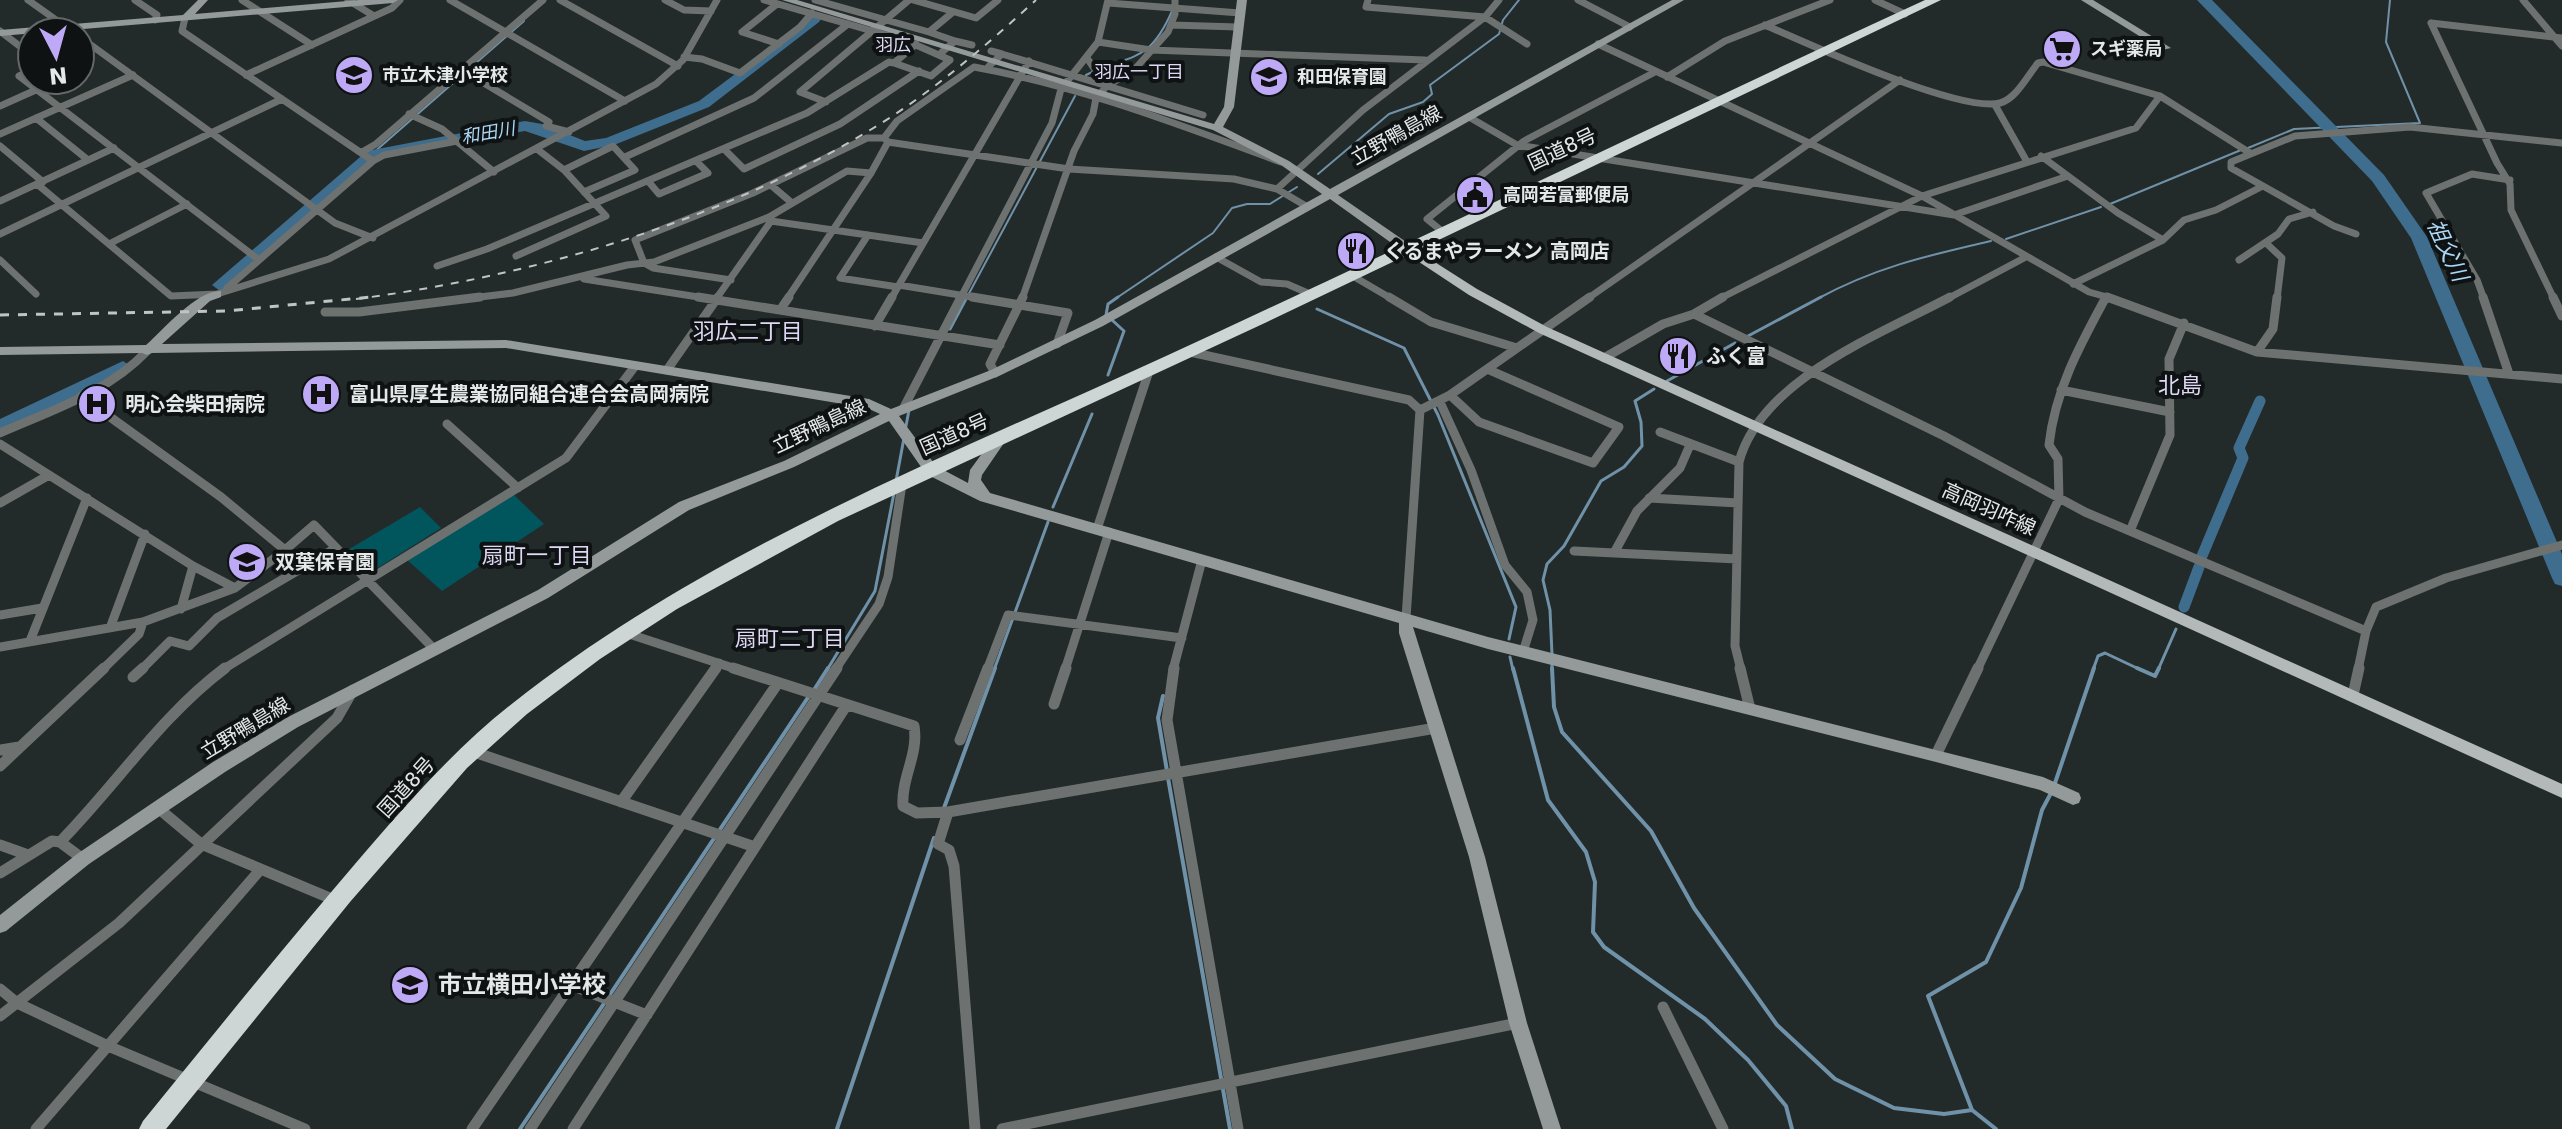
<svg xmlns="http://www.w3.org/2000/svg" width="2562" height="1129" font-family="'DejaVu Sans','Noto Sans JP',sans-serif">
	<style>
		.green { fill: #00565c }
		.lines { fill: none; stroke-linecap: round; stroke-linejoin: round }
		.stream-far2 { stroke: #7092a9; stroke-width: 2 }
		.stream-far1 { stroke: #7092a9; stroke-width: 3 }
		.stream { stroke: #7092a9; stroke-width: 4 }
		.canal { stroke: #3e6d8d; stroke-width: 11 }
		.river { fill: #3e6d8d; fill-rule: evenodd }
		.street-far2 { stroke: #6d7170; stroke-width: 7 }
		.street-far1 { stroke: #6d7170; stroke-width: 9 }
		.street { stroke: #6d7170; stroke-width: 11 }
		.secondary { fill: #949a99; fill-rule: evenodd }
		.primary { fill: #b2b9b8; fill-rule: evenodd }
		.highway { fill: #cdd6d5; fill-rule: evenodd }
		.rail-far1 { stroke: #c0c4c5; stroke-width: 2; stroke-dasharray: 8 8; stroke-linecap: butt }
		.rail { stroke: #c0c4c5; stroke-width: 3; stroke-dasharray: 9 9; stroke-linecap: butt }
		.labels { text-anchor: middle; stroke-width: 8; stroke-linejoin: round; paint-order: stroke }
		.far-neighbourhood-label { font-size: 18px; fill: #ded8f5; stroke: #0e1212 }
		.far-poi-label { font-size: 18px; font-weight: bold; fill: #e4e8e9; stroke: #0e1212; text-anchor: start }
		.far-water-label { font-size: 18px; font-style: italic; fill: #abd6f4; stroke: #0e1212 }
		.street-label { font-size: 20px; fill: #e4e8e9; stroke: #0e1212 }
		.poi-label { font-size: 20px; font-weight: bold; fill: #e4e8e9; stroke: #0e1212; text-anchor: start }
		.water-label { font-size: 22px; font-style: italic; fill: #abd6f4; stroke: #0e1212 }
		.neighbourhood-label { font-size: 22px; fill: #ded8f5; stroke: #0e1212 }
		.near-poi-label { font-size: 24px; font-weight: bold; fill: #e4e8e9; stroke: #0e1212; text-anchor: start }
	</style>
	<rect width="100%" height="100%" fill="#232a2a"/>
	<path class="green" d="M511,492L544,524L442,591L406,559Z
		M420,507L441,528L368,574L346,551Z"/>
	<g class="lines">
		<path class="stream-far2" d="M1086,75C1130,53 1148,66 1172,11
			M2248,148L2294,129L2420,123L2386,42L2390,0
			M372,154L524,21
			M1318,174L1389,114L1423,102L1432,94L1430,85L1499,34L1503,20L1519,0
			M2110,204L2241,150
			M2006,239L2101,207
			M966,299L1075,96
			M1115,299L1213,233L1232,208L1247,204H1270L1297,187
			M1817,299C1876,267 1926,256 1991,241"/>
		<path class="stream-far1" d="M1317,309L1404,348L1438,415L1516,607L1509,639
			M1106,315L1108,304L1118,297
			M950,329L967,297
			M1748,336L1821,297
			M1108,375L1124,331L1112,320
			M1667,381L1735,343
			M906,426L909,410
			M896,481L904,438
			M1053,507L1092,414
			M1552,654L1550,610L1543,580L1547,564L1564,546L1601,481L1624,467L1642,446L1641,422L1635,401L1654,389
			M1510,657L1513,670
			M1552,662V670
			M827,670L875,591L894,493
			M994,670L1048,522
			M2093,670L2098,656L2105,653L2141,670
			M2158,670L2176,629"/>
		<path class="stream" d="M1513,668L1548,800L1586,852L1595,882L1593,932L1604,947L1705,1019L1748,1060L1786,1106L1792,1129
			M1552,668L1554,707L1562,732L1651,831L1694,908L1777,1025L1835,1079L1894,1108L1944,1114L1972,1110
			M2137,668L2155,676L2159,668
			M814,690L828,668
			M1163,696L1158,718L1167,771
			M1168,778L1230,1129
			M2054,786L2094,668
			M944,808L995,668
			M609,996L809,696
			M520,1129L605,1002
			M837,1129L934,838
			M1996,1129L1972,1110L1928,996L1986,962L2021,888L2042,810L2051,793"/>
		<path class="canal" d="M2202,556L2243,458L2239,448L2260,401
			M2184,607L2199,567"/>
		<path class="river" d="M2197,0H2212L2384,175L2427,237L2562,554V586L2555,584L2552,578L2411,238L2372,181Z
			M814,15L821,19L819,22L709,107L614,145L584,151L525,131L377,158L226,289L220,291L212,285L367,151L525,121L542,124L585,141L606,138L699,101Z
			M123,361L132,367L129,371L0,434V419Z"/>
		<path class="street-far2" d="M28,0L73,32
			M135,0L157,15L155,20
			M242,0L312,45
			M348,0L374,16
			M450,0L625,101
			M560,0L678,66
			M665,0L684,10L711,11
			M764,0L907,41L950,60L931,76L894,63
			M815,0L929,32L953,12
			M913,0L976,18L998,0
			M1368,0L1366,7L1485,17L1527,44
			M1578,0L1630,27
			M1875,0L1905,14
			M2523,0L2562,46
			M1108,3L1240,13
			M777,4L742,32L779,44
			M185,18L182,31L373,161
			M2431,23L2497,163L2510,184L2511,210L2554,299
			M2431,23L2562,38
			M1171,25L1238,27
			M1765,25C1809,44 1959,113 2000,103C2016,99 2028,75 2038,63L2043,62L2160,96L2250,153
			M0,31L26,51H32
			M929,32L955,41L942,52
			M80,37L335,223L373,238
			M955,41L972,45
			M1098,42L1151,50L1425,60
			M1598,44L1922,196L2089,292L2114,299
			M991,51L1002,54
			M684,57L702,59L740,73L800,27L812,13
			M1087,58L1104,83
			M989,66L1002,54L1203,115
			M462,70L549,122L546,126L569,132
			M246,75L392,8L400,0
			M19,76L259,260
			M19,76L32,70
			M1667,77L1725,41L1830,0
			M800,92L909,0
			M800,92L826,102
			M1995,105L2026,160
			M0,106L38,89
			M409,114L442,129L494,172
			M1469,117L1517,145L1954,215L2068,176
			M36,118L88,160
			M0,134L133,75
			M888,142L1069,169L1234,179L1277,189L1306,206
			M0,146L43,182
			M724,149L744,169L840,124L919,71
			M362,152L376,144L543,0
			M2041,156L2118,213L2163,240
			M625,157L754,98L848,24
			M564,170L613,146L635,170L584,192
			M648,181L659,194L708,173L696,161
			M37,184L171,296L217,294L329,259L656,84L683,60L717,0
			M772,186L792,203
			M1277,189L1363,110L1485,17L1499,0
			M0,201L114,148
			M771,221L923,243
			M1443,232L1427,219L1524,141L1655,72
			M0,234L282,99
			M2356,234L2334,226L2231,168V162L2295,136L2410,127L2562,143
			M868,235L840,278L898,287
			M2266,243L2282,258L2277,299
			M109,244L187,204
			M516,256L606,216L564,170L537,149
			M1216,257L1261,282L1287,284L1310,294
			M0,260L36,294
			M2239,260L2278,234L2289,219L2313,212
			M437,266L487,249L807,113L889,62L894,63L916,44
			M1351,275L1392,299
			M584,279L711,299
			M731,280L653,268L644,263L635,240L753,193L867,138H884
			M2073,284L2163,240L2184,220L2216,210L2261,187
			M899,285L1029,61
			M227,288L373,161L384,155L457,141
			M463,299L513,293L627,265L654,262L769,217L847,171L871,173
			M716,299L771,221L769,217
			M787,299L871,173L888,142L884,138L897,121L974,67C1080,86 1180,125 1281,162
			M891,299L899,285L984,299
			M960,299L1052,123L1061,89L1098,42L1108,0
			M1022,299L1074,151L1093,114L1096,98L1107,86L1134,70L1168,32L1175,14V0
			M1587,299L1900,80
			M1719,299L1922,196L2136,128L2160,96
			M1947,299L2026,257
			M2484,299L2477,280L2426,193L2472,174L2510,180"/>
		<path class="street-far1" d="M698,297L1000,345
			M972,297L1068,313L1057,344
			M1389,297L1431,322L1517,348
			M2107,297L2257,352L2562,379
			M2483,297L2509,374
			M2553,297L2562,316
			M780,310L789,297
			M325,312H359L480,297
			M1694,314L1944,436L2085,512L2366,631
			M875,326L892,297
			M1190,352L1409,400L1420,410
			M2257,352L2273,329L2277,297
			M1604,358L1663,324L1694,314L1723,297
			M667,370L718,297
			M995,373L990,364L1023,297
			M2061,390L2170,412
			M1450,395L1479,422L1593,463L1619,427L1487,369
			M81,396L221,497L285,550L314,525L435,650
			M1440,402L1471,470L1505,565L1527,592L1533,620L1523,652
			M903,409L961,297
			M1420,410L1450,395L1590,297
			M447,424L518,488
			M1660,432L1739,462
			M0,433C52,410 107,393 147,351
			M0,444L193,566L235,588
			M1649,498L1738,503
			M0,503L49,475
			M1097,529L1149,371
			M2130,531L2170,435L2169,359L2184,323
			M1574,551L1737,559
			M1614,553L1637,511L1680,468L1690,445
			M181,609L193,566
			M0,615L42,608
			M1406,618L1420,410
			M110,628L145,534
			M626,633L739,670
			M30,641L87,498
			M0,647L143,622L235,588L285,550
			M102,670L139,634L143,622
			M141,670L170,641L189,646L217,618L336,548
			M222,670L566,458L635,366
			M714,670L719,663
			M835,670L879,604L888,577L902,484
			M987,670L1008,615L1182,638
			M1065,670L1109,532
			M1173,670L1202,560
			M1741,670L1735,646L1739,462C1761,379 1881,334 1950,297
			M1977,670L2059,499L2058,459L2049,445C2055,390 2080,345 2106,297
			M2358,670L2366,631L2376,607L2446,578L2562,545"/>
		<path class="street" d="M733,668L914,726C919,754 901,778 903,806L917,813L948,812L1436,728
			M1174,668L1167,720L1238,1129
			M1740,668L1750,709
			M133,677L143,668
			M2353,695L2359,668
			M1054,704L1066,668
			M960,740L988,668
			M0,750L19,747
			M471,751L755,847
			M1936,755L1978,668
			M0,766L104,668
			M621,802L716,668
			M158,808L201,844L337,901
			M948,812L938,844L949,850L954,866L975,1129
			M60,842C116,785 161,716 225,668
			M0,845L28,855
			M0,873L52,841L60,842L83,859
			M571,985L647,1015
			M0,989L17,1003L108,1046L305,1129
			M1663,1007L1723,1129
			M0,1016L119,923L337,718L353,690
			M36,1129L260,870
			M472,1129L778,683
			M530,1129L837,668
			M573,1129L846,706
			M1002,1129L1518,1023"/>
		<path class="secondary" d="M198,0H208L195,14L359,0H398L393,3L0,36V30L183,15Z
			M782,0H797L1214,124L1224,107L1237,0H1247L1234,107L1223,127L1289,161L1330,189L1672,0H1684L1338,195L1412,246V252H1404L1330,199L1103,326L999,376L899,416L936,466L968,483L970,470L994,437H1004L1006,440L1004,443L982,475L981,480L990,493L1488,637L2043,777L2079,793L2081,798L2079,803L2073,805L2040,790L1936,762L1488,649L1413,627L1485,857L1527,1023L1561,1129H1543L1509,1023L1469,857L1399,633V623L980,501L926,474L889,421L794,467L689,510L548,598L298,727L225,772L89,864L6,931L0,933V915L77,854L213,762L288,717L538,590L679,502L784,461L880,414L867,408L506,348L152,353L147,355L142,353L0,355V347L146,345C164,329 198,289 221,291V297L210,301L162,344L506,340L869,399L891,409L991,370L1095,320L1322,194L1281,165L1213,130Z
			M2081,0H2093L2171,48L2162,50Z"/>
		<path class="primary" d="M1408,245L1477,289L1547,327L2562,784V798L1539,333L1469,295L1404,252L1402,249Z"/>
		<path class="highway" d="M1925,0H1941L1267,322L838,521L677,609L600,659L527,714L467,768L350,902L166,1129H139L143,1121C213,1035 283,948 355,864C404,807 454,749 513,703C708,549 942,459 1166,356C1420,239 1671,117 1925,0Z"/>
		<path class="rail-far1" d="M356,299C541,275 737,217 894,115C945,81 991,41 1036,0"/>
		<path class="rail" d="M0,315L227,311L371,297"/>
	</g>
	<defs>
		<g id="supermarket-disc" transform="scale(2)"><circle r="9.5" fill="#bda9f5" stroke="#0e1212"/><path d="M-6-5.5h2.5l.6 2H6L4.5 2H-2.5L-4.4-4H-6ZM-1.5 3.2a1.3 1.3 0 1 0 .1 0ZM3 3.2a1.3 1.3 0 1 0 .1 0Z" fill="#111"/></g>
		<g id="school-disc" transform="scale(2)"><circle r="9.5" fill="#bda9f5" stroke="#0e1212"/><path d="M0-5L7-2L0 1L-7-2ZM-4 1L0 2.5L4 1V4Q0 6-4 4Z" fill="#111"/></g>
		<g id="civic-disc" transform="scale(2)"><circle r="9.5" fill="#bda9f5" stroke="#0e1212"/><path d="M-.6-6.5H3V-4.5H.6V-3L4-1V1h2V6H-6V1h2V-1L-.6-3ZM-1.2 2.5V6h2.4V2.5Z" fill="#111"/></g>
		<g id="restaurant-disc" transform="scale(2)"><circle r="9.5" fill="#bda9f5" stroke="#0e1212"/><path d="M-5-6h1v4h1v-4h1v4h1v-4h1v5L-1.5 .5V6h-2V.5L-5-1ZM5-6V6H3V1.5H1.5Q1.5-4 5-6Z" fill="#111"/></g>
		<g id="hospital-disc" transform="scale(2)"><circle r="9.5" fill="#bda9f5" stroke="#0e1212"/><path d="M-5-5h3v3.5h4V-5h3V5h-3V1.5h-4V5h-3Z" fill="#111"/></g>
	</defs>
	<g fill-rule="evenodd">
		<use href="#supermarket-disc" x="2062" y="49"/>
		<use href="#school-disc" x="354" y="75"/>
		<use href="#school-disc" x="1269" y="77"/>
		<use href="#civic-disc" x="1475" y="195"/>
		<use href="#restaurant-disc" x="1356" y="251"/>
		<use href="#restaurant-disc" x="1678" y="356"/>
		<use href="#hospital-disc" x="321" y="394"/>
		<use href="#hospital-disc" x="97" y="404"/>
		<use href="#school-disc" x="247" y="562"/>
		<use href="#school-disc" x="410" y="985"/>
	</g>
	<g class="labels">
		<g class="far-neighbourhood-label">
			<text x="893" y="51">羽広</text>
			<text x="1139" y="78">羽広一丁目</text>
		</g>
		<g class="far-poi-label">
			<text x="2090" y="55">スギ薬局</text>
			<text x="382" y="81">市立木津小学校</text>
			<text x="1297" y="83">和田保育園</text>
			<text x="1503" y="201">高岡若富郵便局</text>
		</g>
		<g class="far-water-label">
			<text transform="translate(488 133) rotate(-10)" y="6">和田川</text>
		</g>
		<g class="street-label">
			<text transform="translate(1396 135) rotate(-29)" y="7">立野鴨島線</text>
			<text transform="translate(1562 149) rotate(-25)" y="7">国道8号</text>
			<text transform="translate(819 426) rotate(-25)" y="7">立野鴨島線</text>
			<text transform="translate(954 434) rotate(-24)" y="7">国道8号</text>
			<text transform="translate(1989 509) rotate(24)" y="7">高岡羽咋線</text>
			<text transform="translate(245 728) rotate(-31)" y="7">立野鴨島線</text>
			<text transform="translate(406 787) rotate(-48)" y="7">国道8号</text>
		</g>
		<g class="poi-label">
			<text x="1384" y="258">くるまやラーメン 高岡店</text>
			<text x="1706" y="363">ふく富</text>
			<text x="349" y="401">富山県厚生農業協同組合連合会高岡病院</text>
			<text x="125" y="411">明心会柴田病院</text>
			<text x="275" y="569">双葉保育園</text>
		</g>
		<g class="water-label">
			<text transform="translate(2448 250) rotate(65)" y="8">祖父川</text>
		</g>
		<g class="neighbourhood-label">
			<text x="748" y="339">羽広二丁目</text>
			<text x="2180" y="393">北島</text>
			<text x="537" y="563">扇町一丁目</text>
			<text x="790" y="646">扇町二丁目</text>
		</g>
		<g class="near-poi-label">
			<text x="438" y="993">市立横田小学校</text>
		</g>
	</g>
	<g transform="translate(56 56) rotate(174)"><circle r="38" fill="#0e1212" stroke="#646868" stroke-width="2"/>
	<path d="M0-6L14 30L0 20L-14 30Z" fill="#bda9f5"/>
	<text y="-12" font-size="22" font-weight="bold" text-anchor="middle" fill="#e4e8e9">N</text>
	</g>
</svg>
